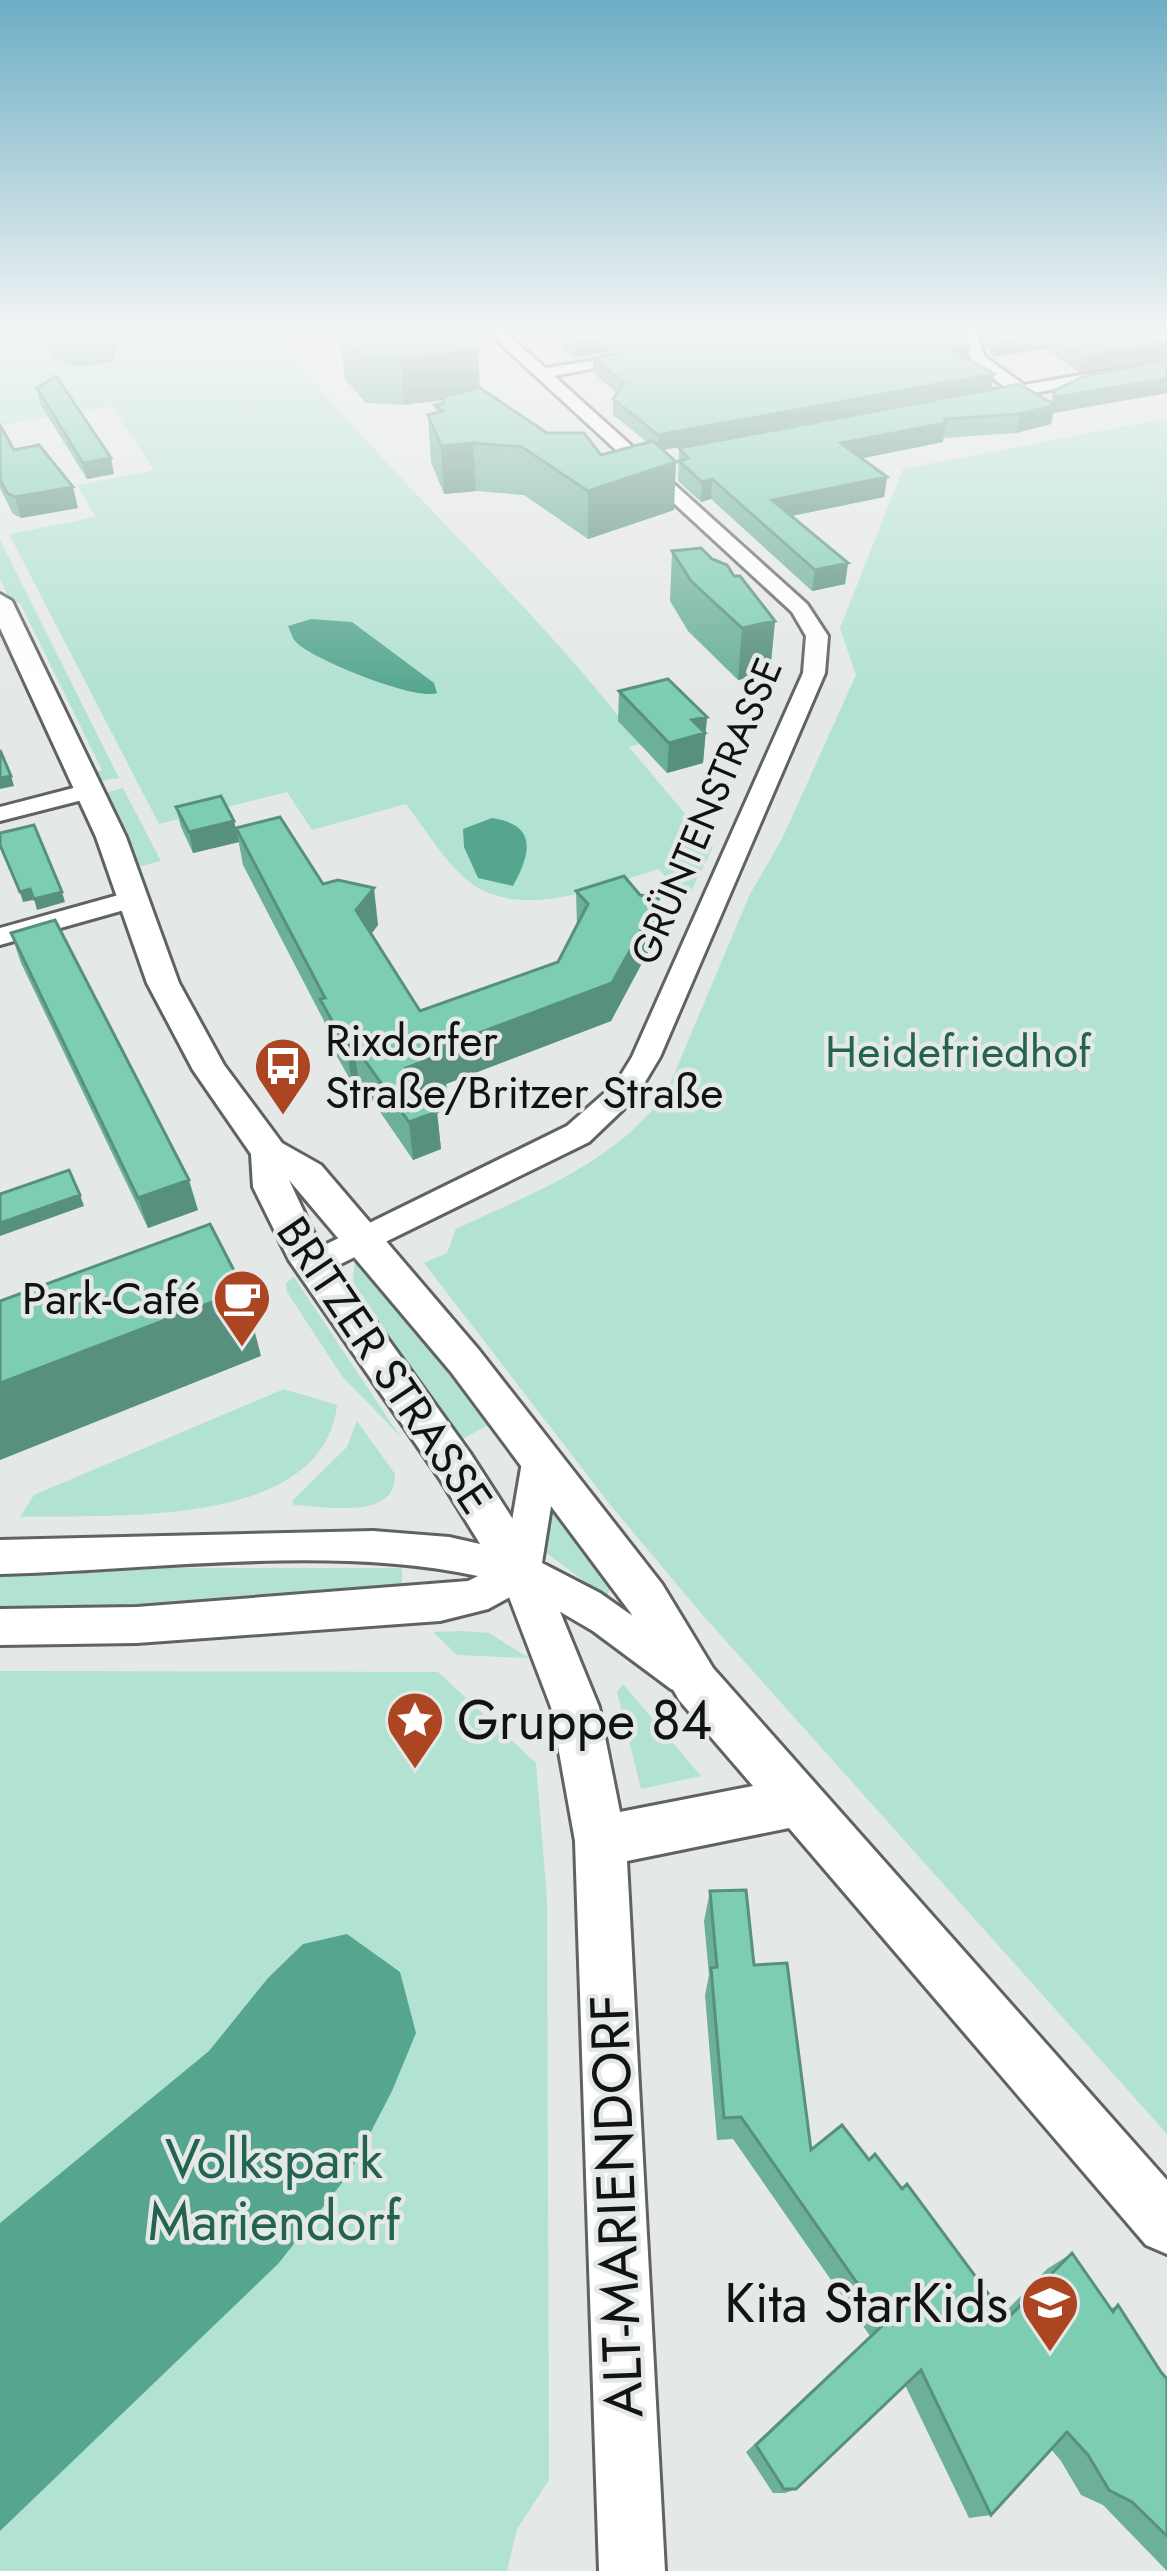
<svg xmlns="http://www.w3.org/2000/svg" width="1167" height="2571" font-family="Jost,sans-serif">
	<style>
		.green { fill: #b2e2d2 }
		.water { fill: #56a68f }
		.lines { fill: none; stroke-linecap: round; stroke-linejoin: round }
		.minor-casing { stroke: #606362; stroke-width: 6 }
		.major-casing { stroke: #606362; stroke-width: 6 }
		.minor { fill: #fff; fill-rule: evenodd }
		.major { fill: #fff; fill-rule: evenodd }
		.wall { fill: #6cb09b }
		.shaded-wall { fill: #58907e }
		.building { fill: #7dcdb4; stroke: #58907e; stroke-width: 3 }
		.labels { text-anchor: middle; stroke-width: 9; stroke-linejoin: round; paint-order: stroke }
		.far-street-label { font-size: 39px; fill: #111312; stroke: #e4e8e6 }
		.poi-label { font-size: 45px; fill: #111312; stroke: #e4e8e6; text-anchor: start }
		.park-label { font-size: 45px; fill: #246352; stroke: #e4e8e6 }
		.street-label { font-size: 45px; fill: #111312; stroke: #e4e8e6 }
		.near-poi-label { font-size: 54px; fill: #111312; stroke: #e4e8e6; text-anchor: start }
		.near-park-label { font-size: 54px; fill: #246352; stroke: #e4e8e6 }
		.near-street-label { font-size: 54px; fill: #111312; stroke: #e4e8e6 }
	</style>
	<rect width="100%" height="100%" fill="#e4e8e6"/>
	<path class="green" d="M0,332H273C386,476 529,597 640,744L629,747L713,847L686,901L659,869C598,887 510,928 457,871C438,851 423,826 406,804L312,830L287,792L159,824L9,534L96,517L77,485L154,470L112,407L0,425Z
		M1167,418V2134L700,1612L612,1507L424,1263L447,1253L456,1229C532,1193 617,1163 667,1091L750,894L782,839L856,675L840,628L903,469Z
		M0,540L119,778L98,781L94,773L102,770L20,603L12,604L0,579Z
		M123,788L161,861L133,868L101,794Z
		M355,1259L490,1424L462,1439L358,1293L353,1281Z
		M294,1277L391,1423L402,1438L342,1376L287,1292L286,1283Z
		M284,1389L337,1405C323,1530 113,1514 20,1517L34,1495Z
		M357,1421L395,1474C397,1521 325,1506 294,1505L292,1501L347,1447Z
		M554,1511L612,1585L606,1598L536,1545L548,1512Z
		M170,1568H402V1586L239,1596L129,1615H0V1577Z
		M463,1631L489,1633L529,1658L457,1655L433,1632Z
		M0,1671L438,1672L536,1763L547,1900L549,2480L517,2529L507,2571H0Z
		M623,1684L701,1776L641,1789L617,1692Z"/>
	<path class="water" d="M109,332L116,350L113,362L77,367L52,358L45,333Z
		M311,619L352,622L434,683L437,693C416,701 314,660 297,643C292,639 291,632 288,626Z
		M492,818C539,825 530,855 513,886L478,878L464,847L463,829Z
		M347,1934L400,1972L416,2033L392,2091L349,2174L278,2264L0,2531V2223L209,2051L268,1978L303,1944Z"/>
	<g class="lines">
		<g class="minor-casing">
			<path id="minor" d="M488,332H505L545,368L641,353V359L554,376L807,604L828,636L825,673L660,1057L636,1097L589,1142L312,1278L300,1275L296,1266L300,1257L567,1126L616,1083L632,1057L803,673L806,636L792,612Z
				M961,332H977L984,356L1024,385L1167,360V370L987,401L981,400V392L1006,388L973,363Z
				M89,784L101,791L98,796L0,821V807Z
				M133,891L146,899L142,905L0,945V928Z
				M540,1447L553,1451L558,1462L542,1563L600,1593L699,1663L705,1676L699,1689L685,1695L671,1689L593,1631L523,1590L488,1609L440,1621L137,1643L0,1645V1609L137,1607L468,1581L478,1576C331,1544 151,1570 0,1574V1540L373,1531L449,1537L507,1550L522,1462L527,1451Z"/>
		</g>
		<g class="major-casing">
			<path id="major" d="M0,594L12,601L126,837L179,983L224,1065L282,1143L321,1165L479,1350L662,1584L713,1668L1167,2180V2254L1146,2245L789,1828L627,1861L665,2571H599L575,1841L551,1707L503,1581L440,1479L289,1260L253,1187L251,1154L193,1070L147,983L96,837L0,628ZM289,1180L451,1372L630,1612L679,1700L753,1786L620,1812L599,1707L538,1558L470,1453L318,1242Z"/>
		</g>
		<use href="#minor" class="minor"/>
		<use href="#major" class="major"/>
	</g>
	<path class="wall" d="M551,332H717L575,358L553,340V333Z
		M986,332H995L1002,335L1167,332V356L1079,372L1045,349L993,357L985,342Z
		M340,334L478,350L480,388L547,433L601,455L647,442L613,415V399L617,393L593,373V358H968L994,374L991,389L663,450L674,510L588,539L524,495L476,491L444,494L431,462L428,415L436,413L435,405L444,403V400L404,405L366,403L345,379Z
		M1167,360V393L1053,413L1051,424L1016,433L943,438V442L862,458L887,477L884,497L792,516L848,563L845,584L812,591L711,499L701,502L678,481L679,448L1051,403L1053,391Z
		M37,388L114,474L87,479L40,404Z
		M0,425L14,450L78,508L21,518L13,514L0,488Z
		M672,551L712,559L734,576L775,621L770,672L738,680L688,631L670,601Z
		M619,691L707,717L703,763L667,773L618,721Z
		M176,807L234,821L239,842L193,853L181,827Z
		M236,828L323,884L378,925L371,934L420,1011L558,962L577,926L576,891L640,895L659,898L657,935L611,1021L446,1084L447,1091L428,1098L437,1112L441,1149L413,1160L359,1081L352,1083L326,1037L324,1021L243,865Z
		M11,933L198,1210L148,1228L21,963Z
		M710,1891L754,1965L811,2150L869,2160L1003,2314L1047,2269L1072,2253L1110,2309L1118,2305L1161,2372L1167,2379V2571L1103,2505L1081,2495L1061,2461L1051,2449L991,2515L969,2518L905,2385L796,2489L785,2493H773L746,2452L870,2336L733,2139L717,2140L705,1995L709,1975L704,1921Z"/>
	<path class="shaded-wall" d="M637,332H717L575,358V343Z
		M1048,335L1045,349L993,357L996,342Z
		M1167,341L1166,356L1079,372L1083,357Z
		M970,346L967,361L950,348Z
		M478,350L480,395L404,405L401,359Z
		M994,374L991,389L658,451V435Z
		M1167,379V393L1053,413L1051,424L1016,433L1020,414L1054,405L1055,397Z
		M946,423L943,442L839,463L841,443Z
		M473,443L476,491L444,494L441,446Z
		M111,458L114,474L87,479L83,463Z
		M676,462L674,510L588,539V491Z
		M887,477L884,497L771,520L772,500Z
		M712,479L711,499L701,502L702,482Z
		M73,487L78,508L21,518L15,497Z
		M848,563L845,584L812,591L815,570Z
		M775,621L770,672L738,680L742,628Z
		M707,717L703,763L667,773L669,743L692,720Z
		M11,776L14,786L0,789V778Z
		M234,821L239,842L193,853L189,832Z
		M374,888L378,925L361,947L356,910Z
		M30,889L33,900L23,902L20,892Z
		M62,892L65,902L37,910L34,899Z
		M659,898L657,935L611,1021L446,1084L447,1091L410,1105L406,1068L439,1048Z
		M353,1044L359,1081L352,1083L346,1046Z
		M437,1112L441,1149L413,1160L409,1122Z
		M189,1180L198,1210L148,1228L138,1198Z
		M80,1195L84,1206L0,1236V1223Z
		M244,1290L261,1356L0,1460V1383Z"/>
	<path class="building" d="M353,332H448L478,350L401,359L361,358L340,334Z
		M561,332H637L575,343Z
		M724,332H964L970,346L950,348L994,374L658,435L613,399L624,383L593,358Z
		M990,332H995L1002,335L1003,332H1167V341L1083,357L1048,335L996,342Z
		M1167,360V379L1055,397L1053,391L1085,376Z
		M56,376L111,458L83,463L37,388Z
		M1019,384L1055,405L1020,414L944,419L946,423L841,443L887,477L772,500L848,563L815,570L712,479L702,482L679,461L688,458L679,448Z
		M480,388L547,433H584L601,455L653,441L676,462L588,491L522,447L473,443L441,446L428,415L443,411L435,405L444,403L443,397Z
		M0,425L14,450L39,445L73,487L15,497L7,493L0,479Z
		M701,548L712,559L727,565L734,576H740L775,621L742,628L691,581L672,551Z
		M668,679L707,717L692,720L705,733L669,743L619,691Z
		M0,750L11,776L0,778Z
		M221,796L234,821L189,832L176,807Z
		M280,817L323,884L338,880L374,888L356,910L420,1011L558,962L588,904L576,891L624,876L640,895L659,898L612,983L439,1048L443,1054L406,1068L437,1112L409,1122L353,1044L346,1046L320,999L325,998L236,828Z
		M34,825L62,892L34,899L30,889L20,892L0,845V833Z
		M55,920L189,1180L138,1198L11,933Z
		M69,1170L80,1195L0,1223V1194Z
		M210,1224L244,1290L0,1383V1301Z
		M746,1890L754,1965L787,1963L811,2150L842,2125L869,2160L875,2154L902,2189L907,2184L1007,2319L1072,2253L1113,2312L1118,2305L1161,2372L1167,2379V2536L1132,2502L1109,2490L1088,2455L1067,2432L991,2515L921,2370L796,2489H784L756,2445L885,2323L741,2117L724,2118L711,1968L717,1967L710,1891Z"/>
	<linearGradient id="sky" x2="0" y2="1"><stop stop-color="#6daec4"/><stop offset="0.48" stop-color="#f3f5f4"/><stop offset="1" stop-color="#f3f5f4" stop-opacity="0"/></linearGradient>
	<rect width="1167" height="692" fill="url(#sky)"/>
	<defs>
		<g id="bus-pin" transform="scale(3)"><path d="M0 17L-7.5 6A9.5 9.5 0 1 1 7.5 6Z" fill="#ac4522" stroke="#e4e8e6"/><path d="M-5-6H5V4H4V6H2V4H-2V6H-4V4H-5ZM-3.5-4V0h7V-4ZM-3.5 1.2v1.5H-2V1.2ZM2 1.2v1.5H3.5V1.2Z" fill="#fff"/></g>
		<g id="cafe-pin" transform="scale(3)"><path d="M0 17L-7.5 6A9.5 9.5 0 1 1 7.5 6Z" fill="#ac4522" stroke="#e4e8e6"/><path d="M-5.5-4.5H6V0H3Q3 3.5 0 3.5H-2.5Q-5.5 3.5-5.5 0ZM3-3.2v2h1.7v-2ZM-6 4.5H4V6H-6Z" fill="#fff"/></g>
		<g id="sight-pin" transform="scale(3)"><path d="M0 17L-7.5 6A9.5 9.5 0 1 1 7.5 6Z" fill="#ac4522" stroke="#e4e8e6"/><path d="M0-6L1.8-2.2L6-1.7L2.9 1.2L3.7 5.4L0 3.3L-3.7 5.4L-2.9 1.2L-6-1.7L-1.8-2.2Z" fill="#fff"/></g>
		<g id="school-pin" transform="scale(3)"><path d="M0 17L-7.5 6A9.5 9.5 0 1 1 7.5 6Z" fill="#ac4522" stroke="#e4e8e6"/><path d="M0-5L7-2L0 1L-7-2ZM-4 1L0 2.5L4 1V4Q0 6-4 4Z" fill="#fff"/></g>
	</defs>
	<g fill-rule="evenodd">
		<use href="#bus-pin" x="283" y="1066"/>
		<use href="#cafe-pin" x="242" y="1298"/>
		<use href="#sight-pin" x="415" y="1720"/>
		<use href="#school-pin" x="1050" y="2303"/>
	</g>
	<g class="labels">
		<g class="far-street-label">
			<text transform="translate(706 811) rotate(-67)" y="14">GRÜNTENSTRASSE</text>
		</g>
		<g class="poi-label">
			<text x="325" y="1056">Rixdorfer<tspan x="325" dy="52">Straße/Britzer Straße</tspan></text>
			<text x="200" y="1314" text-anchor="end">Park-Café</text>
		</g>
		<g class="park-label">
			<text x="958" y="1067">Heidefriedhof</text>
		</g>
		<g class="street-label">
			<text transform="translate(385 1365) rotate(56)" y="16">BRITZER STRASSE</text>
		</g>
		<g class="near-poi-label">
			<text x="457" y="1739">Gruppe 84</text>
			<text x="1008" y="2322" text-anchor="end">Kita StarKids</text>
		</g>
		<g class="near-park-label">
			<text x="274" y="2178">Volkspark<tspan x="274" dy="62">Mariendorf</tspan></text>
		</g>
		<g class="near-street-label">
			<text transform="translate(616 2206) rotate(-92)" y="19">ALT-MARIENDORF</text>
		</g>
	</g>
</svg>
